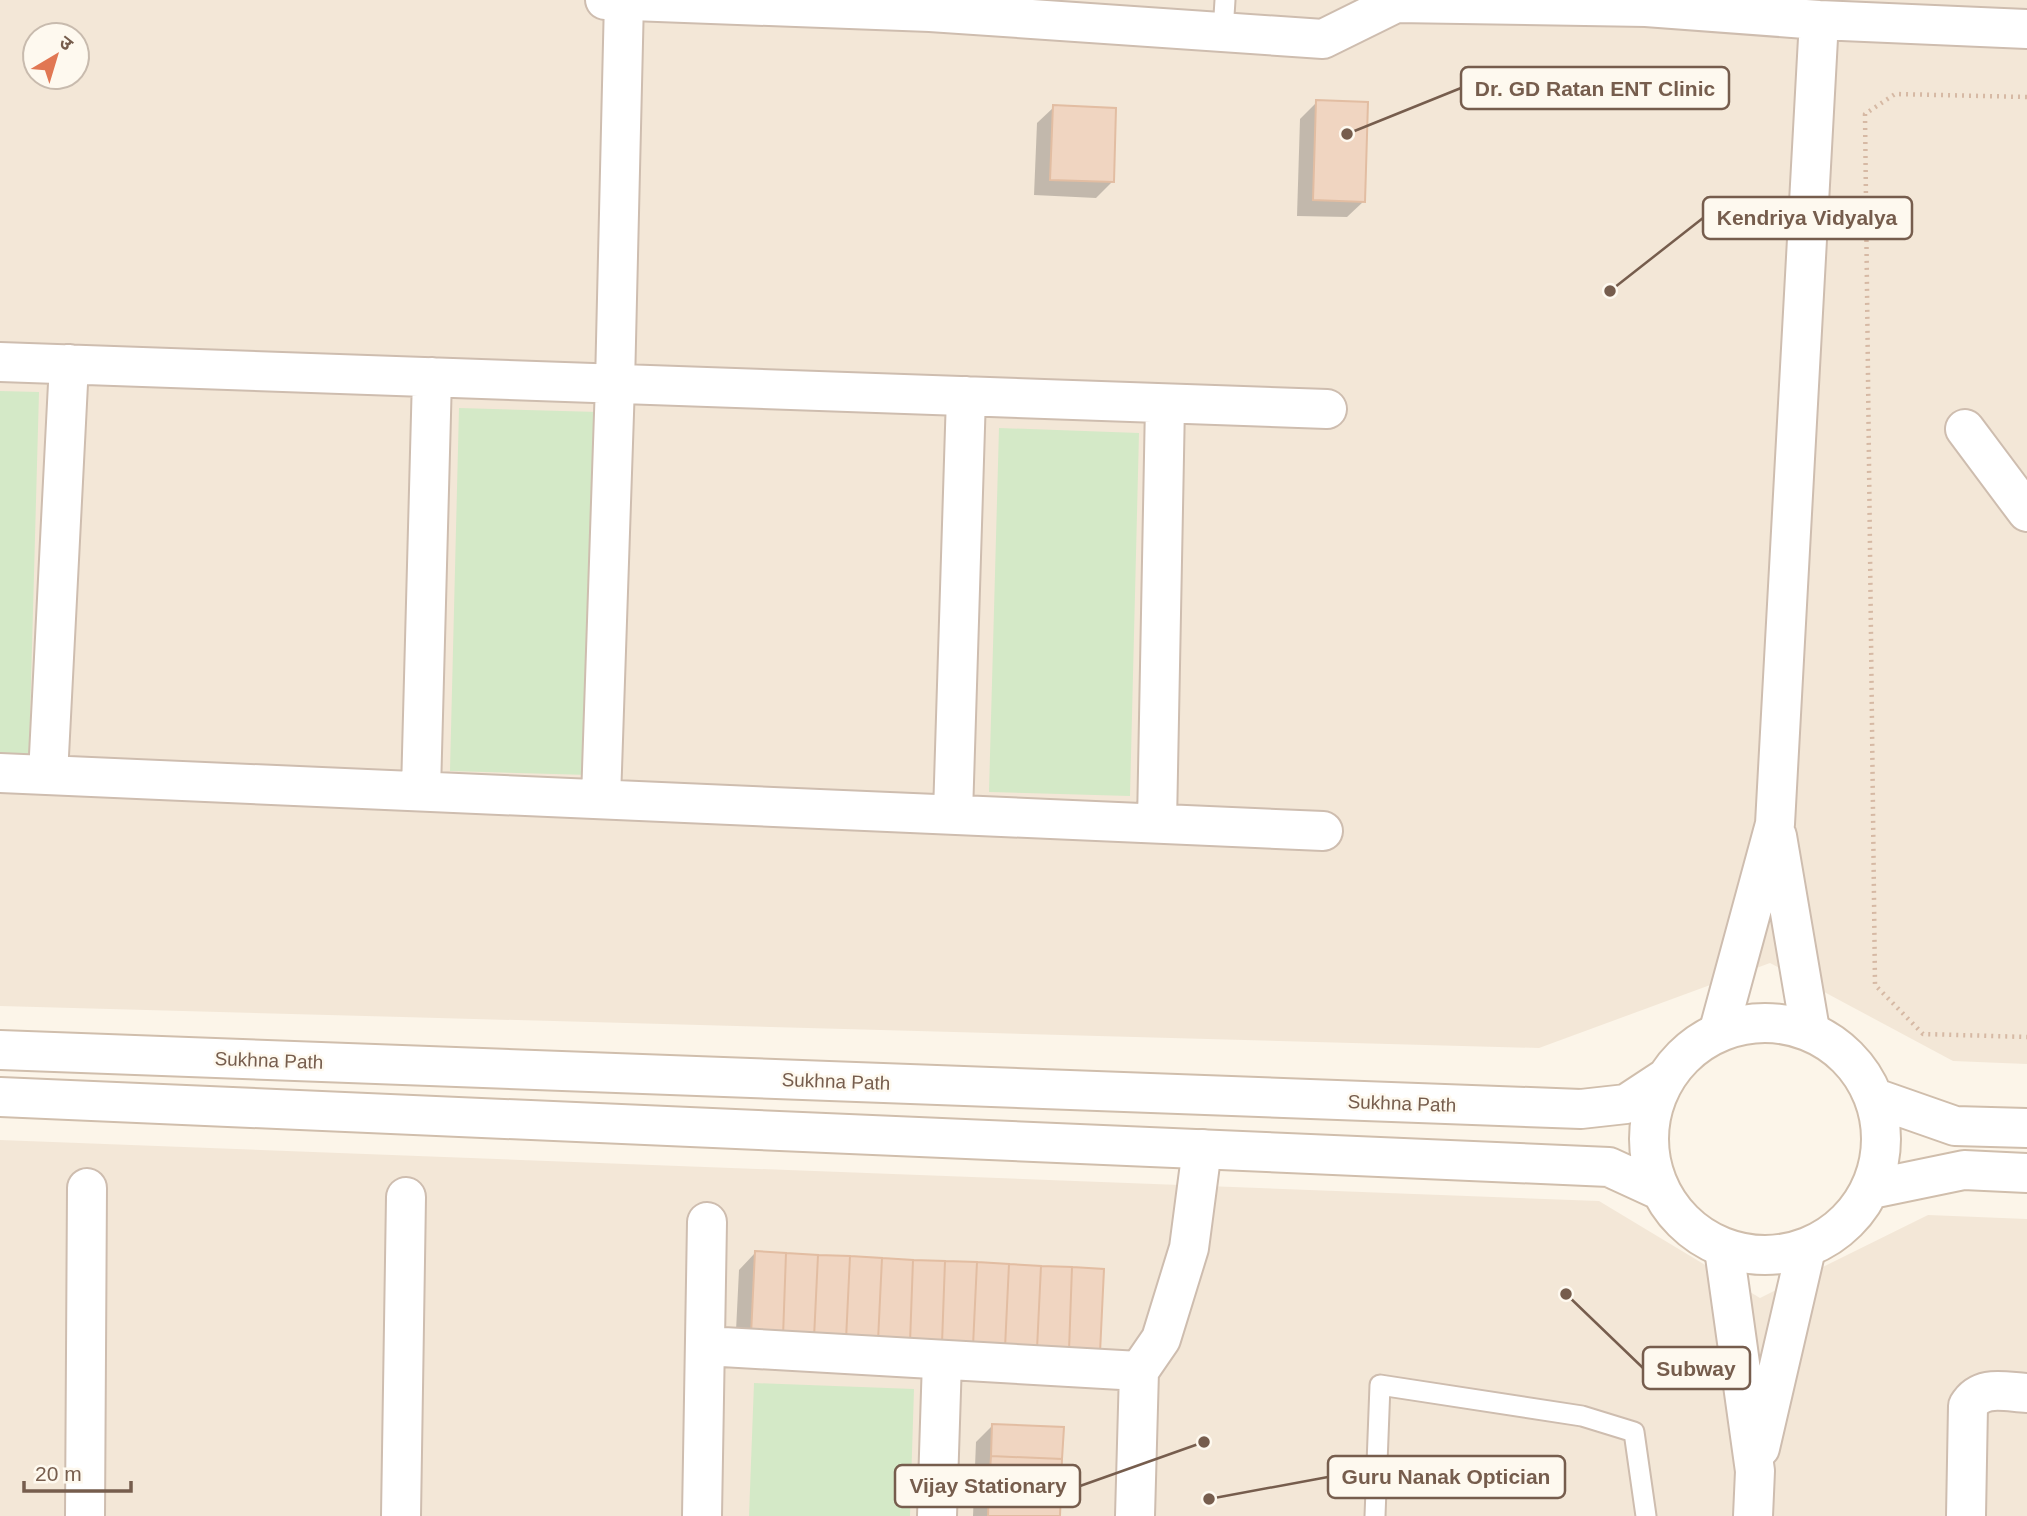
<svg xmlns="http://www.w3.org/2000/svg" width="2027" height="1516" font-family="Arial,'Noto Sans Devanagari',sans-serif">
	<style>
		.residential { fill: #f3e7d7; fill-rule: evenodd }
		.green { fill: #d4e9c7 }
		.shadow { fill: #0003 }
		.building { fill: #f0d5c1; stroke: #e2bda2; stroke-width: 2 }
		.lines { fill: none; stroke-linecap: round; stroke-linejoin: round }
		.service-casing { stroke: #cebdaf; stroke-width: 23 }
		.minor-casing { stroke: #cebdaf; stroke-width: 42 }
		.tertiary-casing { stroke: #cebdaf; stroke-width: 42 }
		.secondary-casing { stroke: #d0beac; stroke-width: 42 }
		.path { stroke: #d6b9a4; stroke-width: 4.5; stroke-dasharray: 2 5; stroke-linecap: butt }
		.service { stroke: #fff; stroke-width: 19 }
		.minor { stroke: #fff; stroke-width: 38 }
		.tertiary { stroke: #fff; stroke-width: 38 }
		.secondary { stroke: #fff; stroke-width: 38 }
		.labels { text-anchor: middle; stroke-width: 5; stroke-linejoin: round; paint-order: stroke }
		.street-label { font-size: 19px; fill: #765d4d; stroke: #fef9ef }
		.leader { fill: none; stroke: #765d4d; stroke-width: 2.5 }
		.callout-dot { fill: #765d4d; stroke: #fef9ef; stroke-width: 2.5 }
		.callout { fill: #fef9ef; stroke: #765d4d; stroke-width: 2.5 }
		.callout-label { font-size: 21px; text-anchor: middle; font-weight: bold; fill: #765d4d }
	</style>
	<rect width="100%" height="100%" fill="#fcf5e9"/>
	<path class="residential" d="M0,0H2027V1064L1953,1061L1770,963L1539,1048L0,1006ZM35,35H77V77H35Z
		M0,1140L1599,1201L1760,1298L1928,1215L2027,1219V1516H0Z"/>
	<path class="green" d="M0,391L39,392L29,756L0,755Z
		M459,408L599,412L590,775L450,771Z
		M999,428L1139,433L1130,796L989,792Z
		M754,1383L914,1389L910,1516H749Z"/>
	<path class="shadow" d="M1317,102L1364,201L1347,217L1297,216L1300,119Z
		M1054,107L1112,182L1096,198L1034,195L1037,123Z
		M755,1253L1102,1270L735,1351L739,1270Z
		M992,1426L1059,1516H973L976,1442Z"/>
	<path class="building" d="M1316,100L1368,102L1365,202L1313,200Z
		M1053,105L1116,108L1114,182L1050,180Z
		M755,1251L786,1253L783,1337L751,1335Z
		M786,1253L818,1255L814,1338L783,1337Z
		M818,1255L850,1256L846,1340L814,1338Z
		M850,1256L882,1258L878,1341L846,1340Z
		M882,1258L913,1260L910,1343L878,1341Z
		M913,1260L945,1261L942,1344L910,1343Z
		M945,1261L977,1262L973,1346L942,1344Z
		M977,1262L1009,1264L1005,1348L973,1346Z
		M1009,1264L1041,1266L1037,1349L1005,1348Z
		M1041,1266L1072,1267L1069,1351L1037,1349Z
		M1072,1267L1104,1269L1100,1353L1069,1351Z
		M992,1424L1064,1427L1062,1459L991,1456Z
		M991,1456L1062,1459L1061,1491L989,1488Z
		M989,1488L1061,1491L1060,1516H988Z"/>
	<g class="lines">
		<g class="service-casing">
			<path id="service" d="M1223,32L1225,0
				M1375,1516L1380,1385L1582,1416L1634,1432L1646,1516"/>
		</g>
		<g class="minor-casing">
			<path id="minor" d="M0,362L1327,409
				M1965,429L2027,512
				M0,773L1323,831
				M48,775L69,364
				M421,791L432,377
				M601,799L615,384L624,0
				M953,814L966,396
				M1157,823L1165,404
				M705,1346L1139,1371
				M85,1516L87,1188
				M401,1516L406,1197
				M702,1516L707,1222
				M937,1516L942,1360
				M1135,1516L1139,1371L1161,1339L1189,1248L1202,1149
				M1966,1516L1968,1406C1981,1384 2005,1392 2027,1393"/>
		</g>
		<g class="tertiary-casing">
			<path id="tertiary" d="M605,0L930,12L1323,39L1396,3L1646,7L1819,20L2027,29
				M1777,836L1810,1030
				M1719,1030L1775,824L1819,20
				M1724,1249L1755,1471L1753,1516
				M1760,1448L1806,1249"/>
		</g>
		<g class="secondary-casing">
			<path id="secondary" d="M1649 1139a116 116 0 1 1 232 0a116 116 0 1 1-232 0Z
				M0,1050L1581,1109L1626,1104L1664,1079
				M0,1097L1609,1167L1659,1190
				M1875,1098L1955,1126L2027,1128
				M1872,1189L1964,1170L2027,1173"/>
		</g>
		<path class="path" d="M2027,97L1895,94L1865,114L1875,985L1923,1034L2027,1037"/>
		<use href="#service" class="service"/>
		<use href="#minor" class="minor"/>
		<use href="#tertiary" class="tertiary"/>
		<use href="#secondary" class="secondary"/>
	</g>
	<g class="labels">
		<g class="street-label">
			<text transform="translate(269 1060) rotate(2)" y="7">Sukhna Path</text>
			<text transform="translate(836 1081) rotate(2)" y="7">Sukhna Path</text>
			<text transform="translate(1402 1103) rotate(2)" y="7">Sukhna Path</text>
		</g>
	</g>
	<path class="leader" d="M1347 134L1461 88M1610 291L1703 218M1566 1294L1643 1368M1209 1499L1328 1477M1204 1442L1080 1486"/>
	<g class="callout-dot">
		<circle cx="1347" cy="134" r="7"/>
		<circle cx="1610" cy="291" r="7"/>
		<circle cx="1566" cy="1294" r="7"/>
		<circle cx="1209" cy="1499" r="7"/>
		<circle cx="1204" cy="1442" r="7"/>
	</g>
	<g class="callout">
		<rect x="1461" y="67" width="268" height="42" rx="7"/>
		<rect x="1703" y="197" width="209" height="42" rx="7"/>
		<rect x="1643" y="1347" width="107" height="42" rx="7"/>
		<rect x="1328" y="1456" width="237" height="42" rx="7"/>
		<rect x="895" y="1465" width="185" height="42" rx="7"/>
	</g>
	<g class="callout-label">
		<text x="1595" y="96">Dr. GD Ratan ENT Clinic</text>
		<text x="1807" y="225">Kendriya Vidyalya</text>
		<text x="1696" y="1376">Subway</text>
		<text x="1446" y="1484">Guru Nanak Optician</text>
		<text x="988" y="1493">Vijay Stationary</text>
	</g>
	<g transform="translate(56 56) rotate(38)"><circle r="33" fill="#fef9ef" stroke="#c8bbae" stroke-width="2"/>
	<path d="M0-5L12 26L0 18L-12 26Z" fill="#e17753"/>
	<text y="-10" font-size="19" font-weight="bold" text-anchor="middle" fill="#765d4d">उ</text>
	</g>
	<path d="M24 1481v10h107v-10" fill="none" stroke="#765d4d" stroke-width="3.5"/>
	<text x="35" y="1481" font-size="21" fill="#765d4d" stroke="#fef9ef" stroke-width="5" paint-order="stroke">20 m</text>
</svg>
